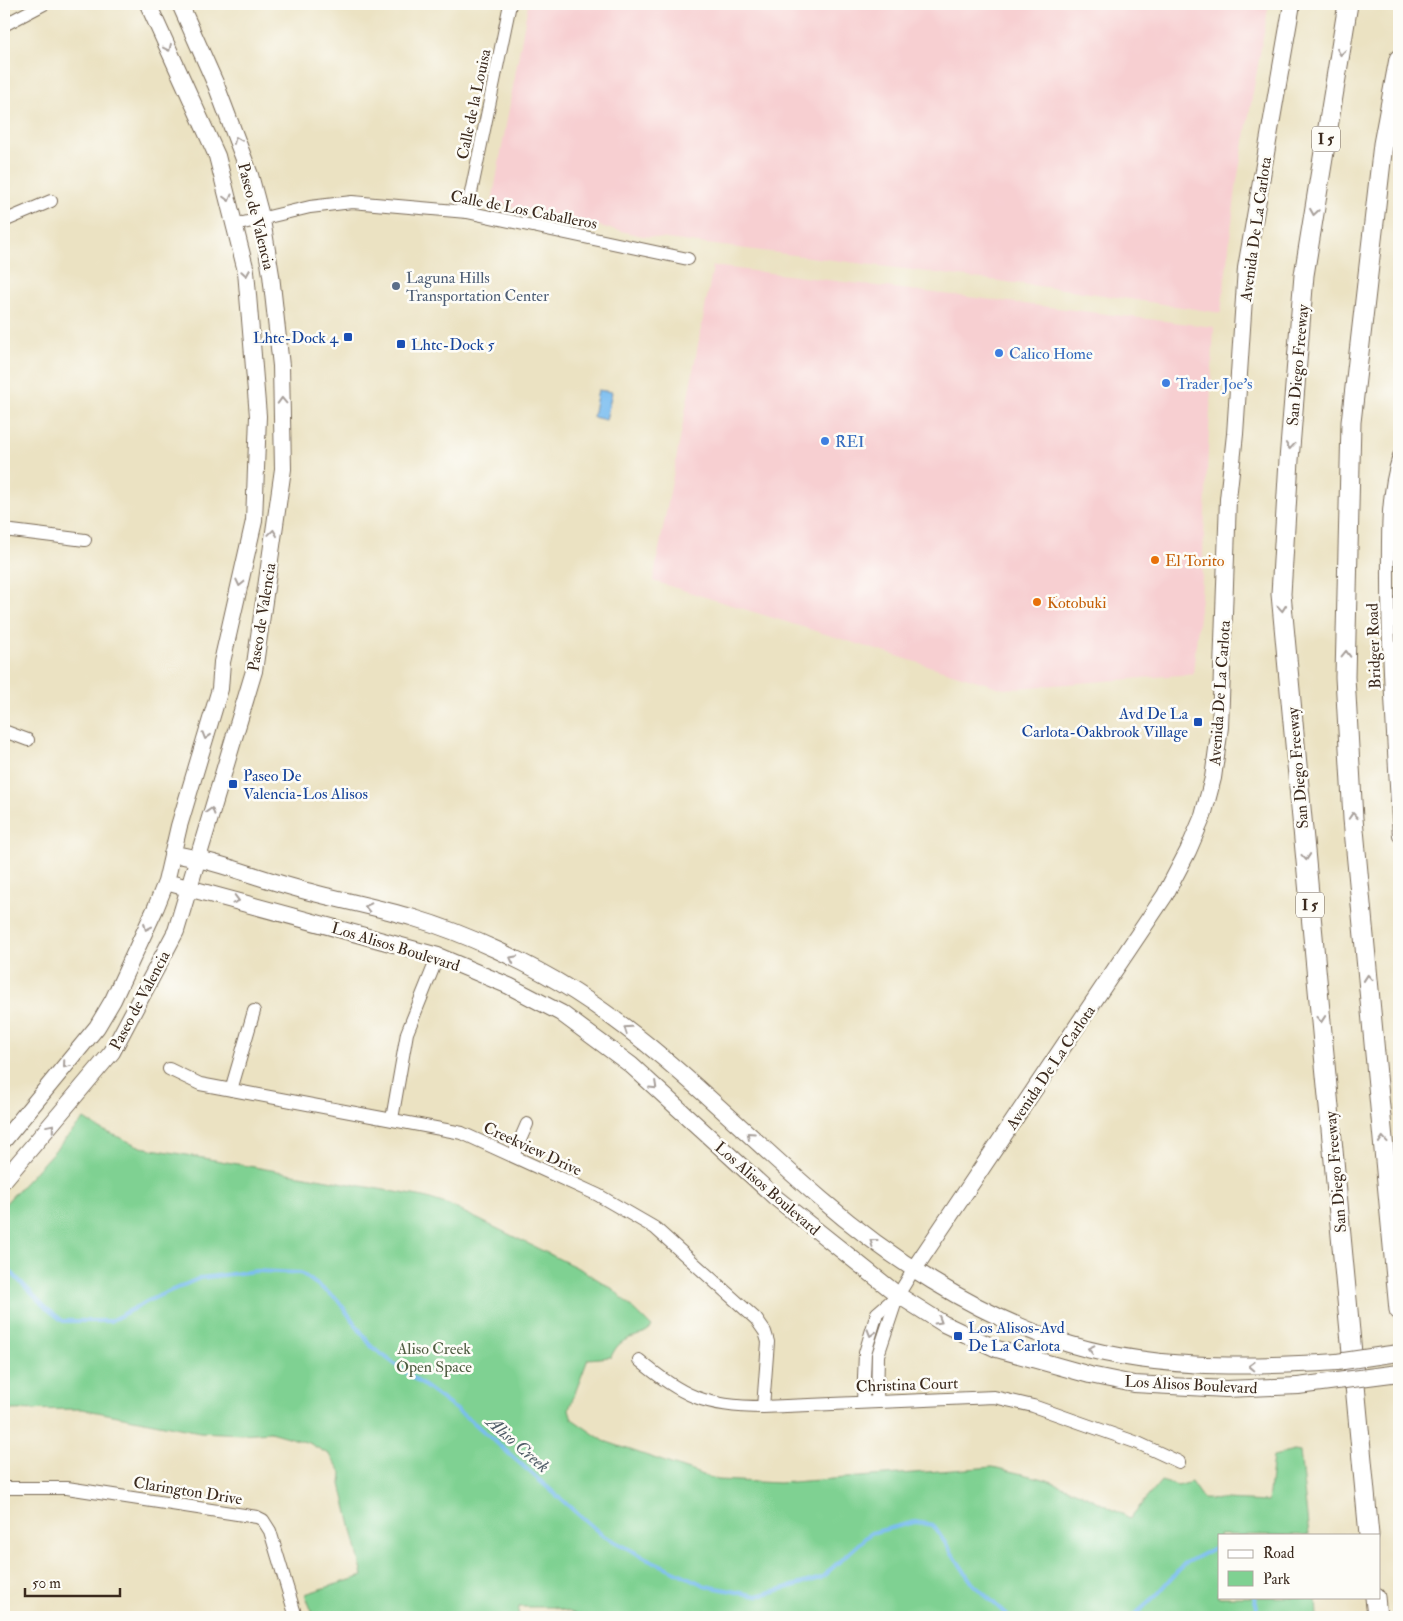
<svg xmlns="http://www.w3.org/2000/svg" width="1403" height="1621" font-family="'IM FELL Double Pica',serif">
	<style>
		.built { fill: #f7cfd1 }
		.green { fill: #7fd192; stroke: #5d7e58 }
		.water { fill: #7abdf0; stroke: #5a7487 }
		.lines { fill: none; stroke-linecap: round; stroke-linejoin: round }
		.stream { stroke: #7abdf0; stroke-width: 4 }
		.minor-casing { stroke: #796a57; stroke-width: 14 }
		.major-casing { stroke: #796a57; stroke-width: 18 }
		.highway-casing { stroke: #796a57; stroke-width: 21 }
		.minor { stroke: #fff; stroke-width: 12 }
		.major { stroke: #fff; stroke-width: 16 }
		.highway { stroke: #fff; stroke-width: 19 }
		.major-bridge-casing { stroke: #796a57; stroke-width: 18; stroke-linecap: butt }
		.major-bridge { stroke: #fff; stroke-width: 16 }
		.oneway { stroke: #a79f9a }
		.service-dot { fill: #5c6f8a; stroke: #fdfcf7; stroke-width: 2 }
		.transit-dot { fill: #1a4fb4; stroke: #fdfcf7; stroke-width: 2 }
		.shop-dot { fill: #3f7fe0; stroke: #fdfcf7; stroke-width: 2 }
		.food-dot { fill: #e8710a; stroke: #fdfcf7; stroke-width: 2 }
		.labels { text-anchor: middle; stroke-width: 5; stroke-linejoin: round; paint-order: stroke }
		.shield { fill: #fdfcf7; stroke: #75695f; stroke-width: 1 }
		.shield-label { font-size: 15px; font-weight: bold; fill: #3b2a1e }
		.street-label { font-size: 16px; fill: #3b2a1e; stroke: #fdfcf7 }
		.service-label { font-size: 16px; fill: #4e5e75; stroke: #fdfcf7; text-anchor: start }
		.transit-label { font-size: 16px; fill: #164399; stroke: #fdfcf7; text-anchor: start }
		.shop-label { font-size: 16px; fill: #366cbe; stroke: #fdfcf7; text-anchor: start }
		.food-label { font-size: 16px; fill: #c56008; stroke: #fdfcf7; text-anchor: start }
		.park-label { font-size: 16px; fill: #4f5c41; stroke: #fdfcf7 }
		.water-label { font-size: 18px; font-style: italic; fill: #515d68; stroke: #fdfcf7 }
	</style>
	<rect width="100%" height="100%" fill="#fdfcf7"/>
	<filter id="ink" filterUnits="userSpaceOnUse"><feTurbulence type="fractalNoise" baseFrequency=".02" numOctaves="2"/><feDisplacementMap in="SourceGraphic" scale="10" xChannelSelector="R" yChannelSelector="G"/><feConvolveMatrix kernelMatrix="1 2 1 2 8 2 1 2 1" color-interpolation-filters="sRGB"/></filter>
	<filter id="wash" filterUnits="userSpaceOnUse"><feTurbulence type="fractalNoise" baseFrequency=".0096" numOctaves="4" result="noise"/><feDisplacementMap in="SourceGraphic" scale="20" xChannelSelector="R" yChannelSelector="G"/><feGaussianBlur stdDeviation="1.12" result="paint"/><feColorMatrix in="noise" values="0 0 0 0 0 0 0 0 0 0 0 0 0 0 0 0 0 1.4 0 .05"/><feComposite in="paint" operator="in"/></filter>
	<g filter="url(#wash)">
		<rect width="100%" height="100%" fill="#ebe2c2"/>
		<path class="built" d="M528,4H1269L1237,181L1221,313L1070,290L643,236L492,202Z
			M713,266L1214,327L1201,597L1193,674L1004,689L653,581Z"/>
		<path class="green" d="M84,1119L98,1128L141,1147L424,1197L449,1205L584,1271L613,1289L652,1327C636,1342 622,1332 611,1357L588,1359L569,1409L572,1419L604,1441L718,1480L779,1483L993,1467L1047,1480L1080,1493L1130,1518L1161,1481L1178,1486L1191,1482L1203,1499L1268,1502L1273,1456L1294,1451L1300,1452L1309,1535H1219V1597H1316L1317,1617H586L553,1607H519L518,1617H314L305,1594L363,1576L341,1484L342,1473L330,1455L309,1443L270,1432L241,1434L200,1432L82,1409L4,1410V1205Z"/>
		<path class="water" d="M598,390L612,392L606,420L593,417Z"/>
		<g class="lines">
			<path class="stream" d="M4,1265L46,1308L63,1321H110L154,1298L200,1278L256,1271L301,1273L337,1299L372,1347L474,1423L602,1535L646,1558L706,1586L757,1596L821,1578L871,1533L915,1522L933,1525L973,1584L1009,1617
				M1254,1597L1260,1617
				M1132,1617L1156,1596L1184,1564L1216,1547L1219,1548"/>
		</g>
	</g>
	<g filter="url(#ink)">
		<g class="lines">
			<g class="minor-casing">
				<path id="minor" d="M4,25L44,4
					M467,212L510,4
					M4,221L51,201
					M235,225L310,207L352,202L467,212L688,259
					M1399,456C1386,496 1388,539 1388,581C1388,666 1394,751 1399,836
					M4,530L85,540
					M4,731L28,740
					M169,1069L200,1084L462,1133L598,1195L655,1228L756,1319L765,1332L768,1342L763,1407
					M231,1090L254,1011
					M392,1119L407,1033L438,956
					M513,1156L527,1124
					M639,1360C681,1396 706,1407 763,1407L994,1397L1033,1406L1138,1443L1179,1462
					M863,1402L865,1353L877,1313L898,1295
					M877,1402L878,1355L898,1295L914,1269
					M4,1488H67L257,1517L263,1520L270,1531L296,1617"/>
			</g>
			<g class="major-casing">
				<path id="major" d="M172,854C214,860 252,876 292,887C333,899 374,906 414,918C465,933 529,963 575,992C666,1050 739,1129 821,1199C888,1257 972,1312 1056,1340C1145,1370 1245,1368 1337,1362
					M166,882L438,956L509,986L561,1013L631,1065L776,1198L898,1295L944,1324L997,1349L1090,1375L1134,1384L1226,1389L1298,1386
					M4,1140L97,1027L113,1000L156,907L166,882L179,826L220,689L222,662L254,521L258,416L246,271L217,156L148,4
					M4,1180L112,1052L176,931L254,671L283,469L281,366L271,275L262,220L250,175L216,85L180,4
					M914,1269L1165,895L1188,851L1203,816L1213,778L1220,727L1228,499L1235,434L1246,268L1292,4
					M1384,1355L1399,1353"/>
			</g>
			<g class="highway-casing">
				<path id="highway" d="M1348,4L1304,275L1289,460L1281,594L1369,1535
					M1399,59L1383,144L1351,422L1345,677L1353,819L1399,1310
					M1375,1597L1377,1617"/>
			</g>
			<use href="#minor" class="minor"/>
			<use href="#major" class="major"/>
			<use href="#highway" class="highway"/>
			<g class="major-bridge-casing">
				<path id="major-bridge" d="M1337,1362L1384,1355
					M1298,1386L1399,1373"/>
			</g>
			<use href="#major-bridge" class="major-bridge"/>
		</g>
		<defs><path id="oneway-chevron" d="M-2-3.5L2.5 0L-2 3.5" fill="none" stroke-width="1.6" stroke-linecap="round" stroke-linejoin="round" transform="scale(1.25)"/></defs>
		<g class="oneway">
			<use href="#oneway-chevron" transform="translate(168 48) rotate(65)"/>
			<use href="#oneway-chevron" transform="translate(1341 52) rotate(99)"/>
			<use href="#oneway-chevron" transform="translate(237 140) rotate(-111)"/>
			<use href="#oneway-chevron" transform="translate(228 198) rotate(75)"/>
			<use href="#oneway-chevron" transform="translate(1314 212) rotate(99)"/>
			<use href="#oneway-chevron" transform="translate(246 273) rotate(81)"/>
			<use href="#oneway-chevron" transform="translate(282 401) rotate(-92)"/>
			<use href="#oneway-chevron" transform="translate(1290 446) rotate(95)"/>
			<use href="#oneway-chevron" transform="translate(273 533) rotate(-82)"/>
			<use href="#oneway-chevron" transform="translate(240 583) rotate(103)"/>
			<use href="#oneway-chevron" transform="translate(1282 608) rotate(85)"/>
			<use href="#oneway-chevron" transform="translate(1346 654) rotate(-89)"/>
			<use href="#oneway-chevron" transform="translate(206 736) rotate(107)"/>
			<use href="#oneway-chevron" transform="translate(211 811) rotate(-73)"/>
			<use href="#oneway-chevron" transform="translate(1353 816) rotate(-94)"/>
			<use href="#oneway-chevron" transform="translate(1306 857) rotate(85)"/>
			<use href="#oneway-chevron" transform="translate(236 900) rotate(15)"/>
			<use href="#oneway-chevron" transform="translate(368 907) rotate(-167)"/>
			<use href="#oneway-chevron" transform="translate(147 927) rotate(115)"/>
			<use href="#oneway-chevron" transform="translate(513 959) rotate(-153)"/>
			<use href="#oneway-chevron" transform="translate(1368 978) rotate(-95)"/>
			<use href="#oneway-chevron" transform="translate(1321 1019) rotate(85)"/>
			<use href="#oneway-chevron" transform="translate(627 1029) rotate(-146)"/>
			<use href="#oneway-chevron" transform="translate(66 1065) rotate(130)"/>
			<use href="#oneway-chevron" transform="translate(654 1086) rotate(43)"/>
			<use href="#oneway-chevron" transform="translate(51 1127) rotate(-50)"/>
			<use href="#oneway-chevron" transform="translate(750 1135) rotate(-138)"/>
			<use href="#oneway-chevron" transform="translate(1383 1140) rotate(-95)"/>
			<use href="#oneway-chevron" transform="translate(873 1242) rotate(-144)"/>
			<use href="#oneway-chevron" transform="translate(939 1321) rotate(31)"/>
			<use href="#oneway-chevron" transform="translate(871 1333) rotate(107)"/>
			<use href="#oneway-chevron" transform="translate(1091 1349) rotate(-167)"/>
			<use href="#oneway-chevron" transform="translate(1252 1366) rotate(-178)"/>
		</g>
	</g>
	<circle class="service-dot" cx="396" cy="286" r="5"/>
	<g class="transit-dot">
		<rect x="343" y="332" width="10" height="10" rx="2.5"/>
		<rect x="396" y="339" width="10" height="10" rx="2.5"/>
		<rect x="1193" y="717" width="10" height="10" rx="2.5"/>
		<rect x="228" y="779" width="10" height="10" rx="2.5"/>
		<rect x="953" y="1331" width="10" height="10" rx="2.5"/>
	</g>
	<g class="shop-dot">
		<circle cx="999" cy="353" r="5"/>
		<circle cx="1166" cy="383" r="5"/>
		<circle cx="825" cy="441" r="5"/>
	</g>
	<g class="food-dot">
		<circle cx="1155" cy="560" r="5"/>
		<circle cx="1037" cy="602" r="5"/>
	</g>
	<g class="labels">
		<g class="shield">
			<rect x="1312" y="126.5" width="28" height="25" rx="4"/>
			<rect x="1296" y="892.5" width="28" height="25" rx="4"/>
		</g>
		<g class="shield-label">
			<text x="1326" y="144">I 5</text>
			<text x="1310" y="910">I 5</text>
		</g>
		<g class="street-label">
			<text transform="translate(473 104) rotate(-78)" y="6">Calle de la Louisa</text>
			<text transform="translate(524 209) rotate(11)" y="6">Calle de Los Caballeros</text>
			<text transform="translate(257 216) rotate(76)" y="6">Paseo de Valencia</text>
			<text transform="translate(1255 229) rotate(-82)" y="6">Avenida De La Carlota</text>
			<text transform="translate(1297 365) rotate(-85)" y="6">San Diego Freeway</text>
			<text transform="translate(261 617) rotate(-81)" y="6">Paseo de Valencia</text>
			<text transform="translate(1373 646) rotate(-92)" y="6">Bridger Road</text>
			<text transform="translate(1219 693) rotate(-86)" y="6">Avenida De La Carlota</text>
			<text transform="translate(1297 768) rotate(-95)" y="6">San Diego Freeway</text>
			<text transform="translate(396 946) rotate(17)" y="6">Los Alisos Boulevard</text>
			<text transform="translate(139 1000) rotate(-62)" y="6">Paseo de Valencia</text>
			<text transform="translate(1050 1067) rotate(-56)" y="6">Avenida De La Carlota</text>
			<text transform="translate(533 1148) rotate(25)" y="6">Creekview Drive</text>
			<text transform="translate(1335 1172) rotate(-95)" y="6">San Diego Freeway</text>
			<text transform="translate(768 1188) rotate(41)" y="6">Los Alisos Boulevard</text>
			<text transform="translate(907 1384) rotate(-2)" y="6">Christina Court</text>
			<text transform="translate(1191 1384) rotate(3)" y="6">Los Alisos Boulevard</text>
			<text transform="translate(188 1490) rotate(9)" y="6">Clarington Drive</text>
		</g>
		<g class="service-label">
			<text x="406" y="283">Laguna Hills<tspan x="406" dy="18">Transportation Center</tspan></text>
		</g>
		<g class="transit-label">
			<text x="338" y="343" text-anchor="end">Lhtc-Dock 4</text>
			<text x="411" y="350">Lhtc-Dock 5</text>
			<text x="1188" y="719" text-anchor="end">Avd De La<tspan x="1188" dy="18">Carlota-Oakbrook Village</tspan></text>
			<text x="243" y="781">Paseo De<tspan x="243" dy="18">Valencia-Los Alisos</tspan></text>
			<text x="968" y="1333">Los Alisos-Avd<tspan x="968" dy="18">De La Carlota</tspan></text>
		</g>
		<g class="shop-label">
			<text x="1009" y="359">Calico Home</text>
			<text x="1176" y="389">Trader Joe's</text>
			<text x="835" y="447">REI</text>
		</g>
		<g class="food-label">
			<text x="1165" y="566">El Torito</text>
			<text x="1047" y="608">Kotobuki</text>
		</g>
		<g class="park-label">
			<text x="434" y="1354">Aliso Creek<tspan x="434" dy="18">Open Space</tspan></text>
		</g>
		<g class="water-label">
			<text transform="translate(518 1444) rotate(41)" y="6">Aliso Creek</text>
		</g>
	</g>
	<rect width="1403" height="1621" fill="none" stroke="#fdfcf7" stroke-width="20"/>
	<rect x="1218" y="1534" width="162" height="65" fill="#fdfcf7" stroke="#afa8a0"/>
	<rect x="1228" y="1550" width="25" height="8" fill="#ffffff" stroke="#afa8a0"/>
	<text x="1263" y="1558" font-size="15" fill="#3b2a1e">Road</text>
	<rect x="1228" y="1571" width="25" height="15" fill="#7fd192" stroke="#afa8a0"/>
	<text x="1263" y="1584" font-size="15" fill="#3b2a1e">Park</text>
	<path d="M25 1588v8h95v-8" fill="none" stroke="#3b2a1e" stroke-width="2.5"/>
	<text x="32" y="1588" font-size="15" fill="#3b2a1e" stroke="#fdfcf7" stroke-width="4" paint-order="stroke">50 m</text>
</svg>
